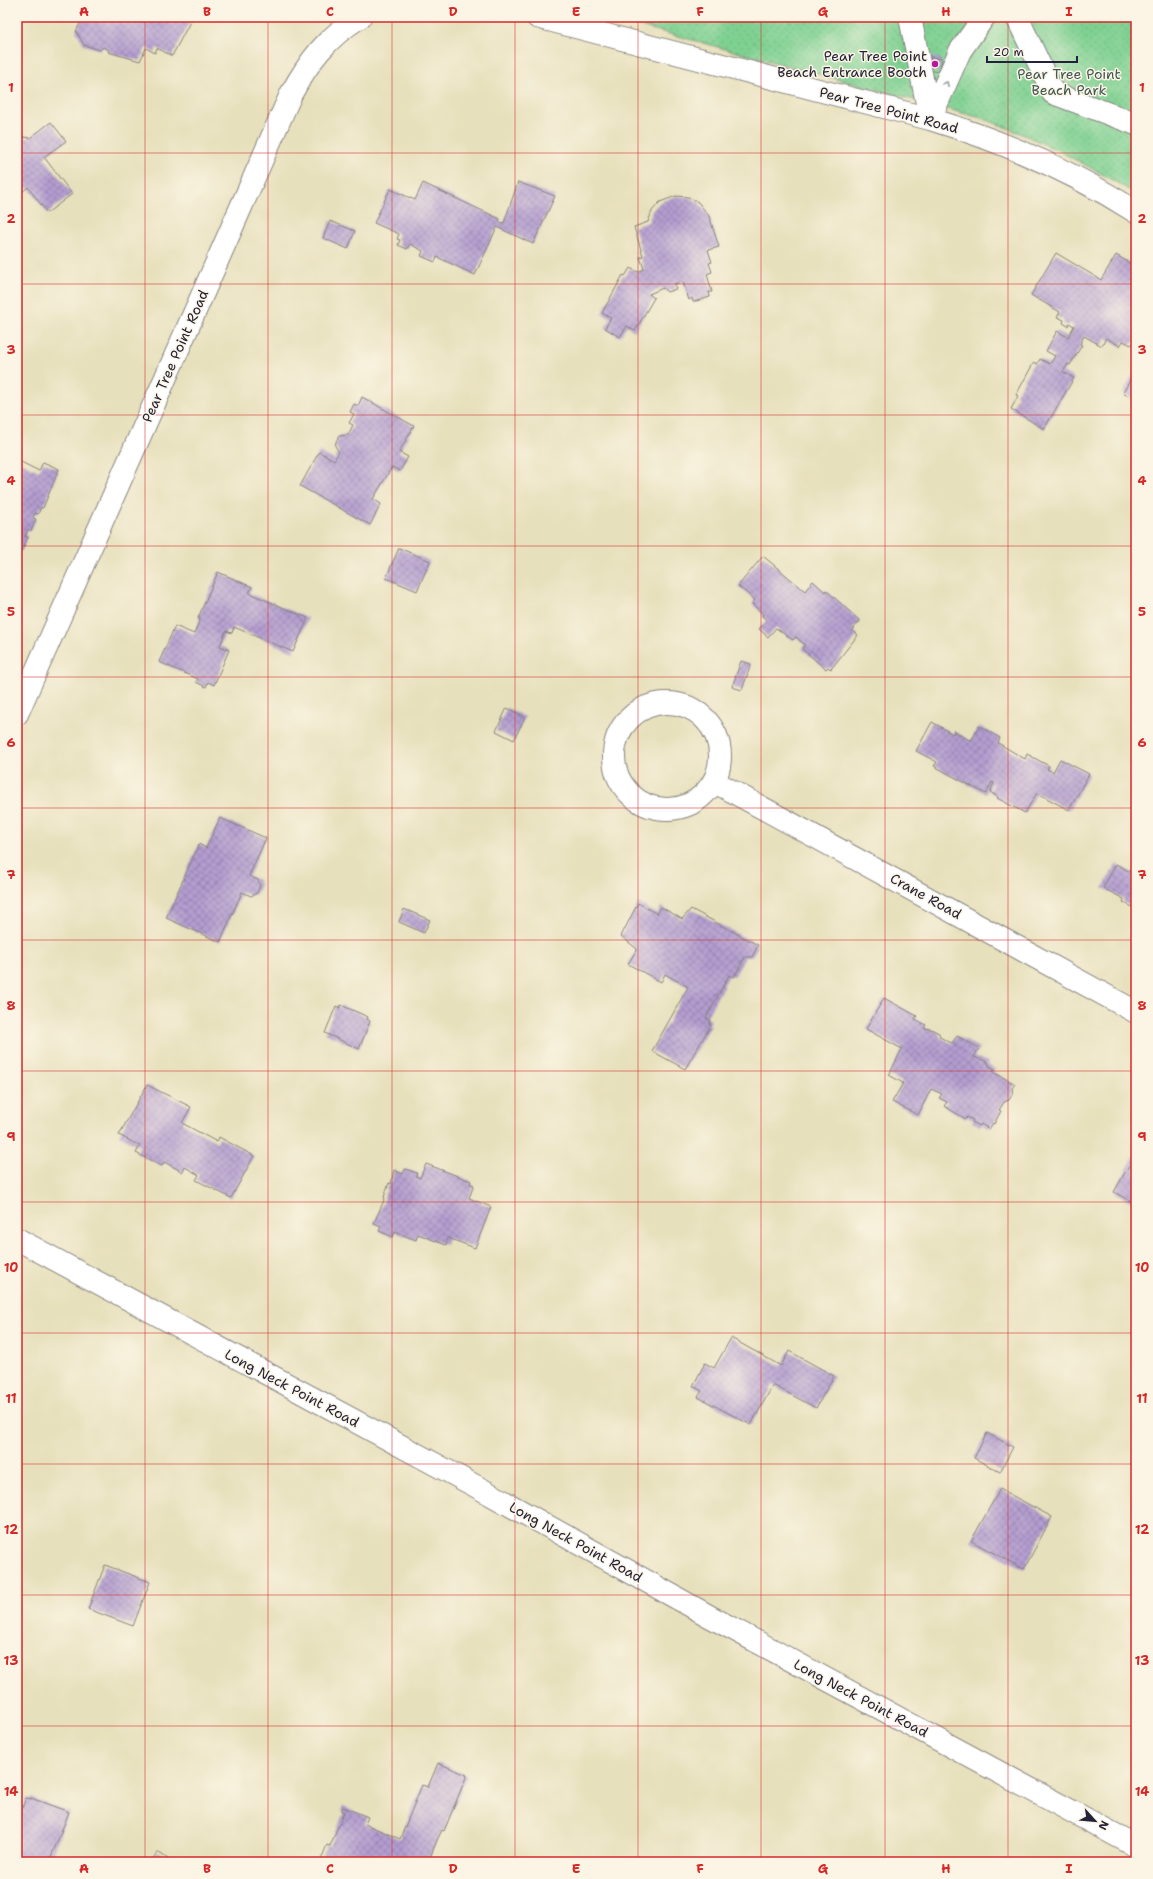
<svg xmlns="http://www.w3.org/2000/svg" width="1153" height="1879" font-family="'Shantell Sans',sans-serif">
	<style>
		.grass { fill: url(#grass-dots); stroke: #507a66 }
		.building { fill: url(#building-cross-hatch) }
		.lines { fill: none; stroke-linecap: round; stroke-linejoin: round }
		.minor-casing { stroke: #84817c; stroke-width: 24 }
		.minor { stroke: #fff; stroke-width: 22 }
		.oneway { stroke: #9c9ca7 }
		.grid { fill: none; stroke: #d62828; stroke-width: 1; stroke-opacity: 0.55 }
		.poi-dot { fill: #b5179e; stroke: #fcf5e5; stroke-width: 1.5 }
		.labels { text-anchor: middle; stroke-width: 3; stroke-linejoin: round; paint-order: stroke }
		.poi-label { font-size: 14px; fill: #22223b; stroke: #fcf5e5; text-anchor: end }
		.park-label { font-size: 14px; fill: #3e5755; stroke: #fcf5e5 }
		.street-label { font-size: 14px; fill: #22223b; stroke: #fcf5e5 }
		.neatline { fill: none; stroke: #d62828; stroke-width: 1.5 }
		.grid-label { font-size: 13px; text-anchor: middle; font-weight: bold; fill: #d62828 }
	</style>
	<defs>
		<pattern id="grass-dots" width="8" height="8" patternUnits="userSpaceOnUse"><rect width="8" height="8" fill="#7fd192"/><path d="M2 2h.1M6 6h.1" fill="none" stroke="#6db37f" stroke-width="1.8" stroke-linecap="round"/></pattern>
		<pattern id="building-cross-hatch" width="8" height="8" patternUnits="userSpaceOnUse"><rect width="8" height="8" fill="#b49dd0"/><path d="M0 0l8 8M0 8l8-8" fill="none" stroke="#9280aa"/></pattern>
	</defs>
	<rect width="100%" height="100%" fill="#fcf5e5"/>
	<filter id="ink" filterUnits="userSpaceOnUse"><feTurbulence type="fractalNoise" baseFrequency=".025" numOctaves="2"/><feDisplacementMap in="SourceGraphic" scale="8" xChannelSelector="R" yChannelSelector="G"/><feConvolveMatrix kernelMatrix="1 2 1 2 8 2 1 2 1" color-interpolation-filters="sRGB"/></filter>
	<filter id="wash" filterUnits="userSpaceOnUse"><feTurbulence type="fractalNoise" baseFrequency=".012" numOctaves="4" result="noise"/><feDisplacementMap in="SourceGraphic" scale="16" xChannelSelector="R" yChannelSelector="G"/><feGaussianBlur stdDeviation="0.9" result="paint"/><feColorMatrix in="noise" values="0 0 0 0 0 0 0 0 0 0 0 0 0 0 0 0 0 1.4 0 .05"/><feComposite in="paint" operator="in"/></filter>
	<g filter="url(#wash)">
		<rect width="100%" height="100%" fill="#e7e0bc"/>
		<path class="grass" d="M607,17H1136V194C1086,164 1036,137 981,118Z"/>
		<g id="blocks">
			<path class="building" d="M80,17H185L191,20L172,56L157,48L155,53L146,48L140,61L108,52L109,50L103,47L100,50L84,45L76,31L82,20Z
				M931,57L942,59L939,72L929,70Z
				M51,122L66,141L44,157L72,194L47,213L28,187L17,196V136L30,138Z
				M518,182L555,196L533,244L497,227L475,275L437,257L435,262L421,256L423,251L410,244L407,249L398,245L400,240L397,239L399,234L374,223L390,189L415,200L423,183L500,219L499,222L504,223Z
				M676,196L688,197L698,202L709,216L719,247L708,250L712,262L709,263L712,272L707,274L712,292H709L710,297L693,302L692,298L689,300L683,282L674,284L676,289L667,292L663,288L649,294L654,298L635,331L627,326L620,337L605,328L611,318L602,313L623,275L625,276L630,268L638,272L644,269L640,257L643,256L634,227L648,222L652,211L660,202Z
				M330,221L355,231L348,249L323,238Z
				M1056,253L1101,280L1116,255L1136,267V340L1131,345L1123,341L1120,346L1106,338L1102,346L1084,336L1080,344L1082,345L1070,365L1068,364L1063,372L1074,378L1044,429L1011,409L1018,396L1016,395L1034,362L1037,364L1040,359L1050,364L1055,356L1046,351L1057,331L1068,337L1074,326L1069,323L1068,326L1063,323L1064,320L1057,317L1060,312L1031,295Z
				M1136,369V401L1123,393Z
				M362,397L414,426L399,452L408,457L400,471L392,467L373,499L381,504L370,525L300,486L319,452L334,460L339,452L335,446L336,442L339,436L348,435L353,425L349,423L354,414L350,412L354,404L358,406Z
				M17,460L39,471L43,462L59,469L43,508L41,507L38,514L35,513L33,518L36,519L31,531L28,529L25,536L28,537L21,552L19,550L17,555Z
				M399,548L430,561L417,591L386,578Z
				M763,556L805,591L813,581L825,592L826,590L860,621L852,630L858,635L831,669L828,667L826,669L802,649L805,645L796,637L793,640L776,628L768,637L759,629L767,620L762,616L763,614L752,604L755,600L738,586Z
				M218,572L252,587L249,593L308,618L293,652L234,627L232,633L226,631L220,646L229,650L214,685L208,682L206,687L196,682L198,679L159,662L175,626L194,634L200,619L198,618Z
				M741,661L751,664L742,690L732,687Z
				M507,708L525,717L514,740L496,731Z
				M932,722L953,734L954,731L971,741L979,726L1000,738L998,743L1025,759L1027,754L1049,766L1047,769L1053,772L1060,759L1089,774L1069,810L1037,793L1025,813L997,798L998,797L990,792L994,783L992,782L986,794L934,766L937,762L916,751Z
				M220,818L266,838L249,876L258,880L260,885L257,893L251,896L242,892L220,942L166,918L199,844L206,848Z
				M1116,864L1136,875V909L1123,902L1124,899L1103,888Z
				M638,903L657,914L661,907L682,919L691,909L758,945L752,957H745L734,977L729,975L706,1018L711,1020L709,1024L711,1025L685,1069L652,1051L688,987L665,974L661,982L628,964L637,949L621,936Z
				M404,909L430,920L424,933L399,922Z
				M884,998L917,1016L915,1019L926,1025L924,1028L931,1029L939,1033L940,1037L945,1040L952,1043L957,1036L979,1048L974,1057L988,1062L989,1066L995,1069L993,1072L1015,1084L1012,1088L1013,1093L1009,1100L1004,1102L1001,1107L999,1110L1001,1111L994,1124L993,1123L989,1129L981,1124L980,1126L972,1122L973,1120L967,1117L966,1119L944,1106L947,1102L939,1098L942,1094L931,1089L918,1115L892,1102L903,1083L889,1075L902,1049L866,1029Z
				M341,1005L368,1017L367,1019L370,1021L359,1049L325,1033L336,1006L340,1008Z
				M147,1085L191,1107L182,1123L217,1142L219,1137L254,1156L231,1198L196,1180L199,1175L185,1167L183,1172L164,1162L162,1166L136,1153L140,1146L119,1135Z
				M1136,1153V1204L1114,1192Z
				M426,1164L471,1181L470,1184L474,1185L469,1198L491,1207L475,1248L448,1238L446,1245L418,1234L416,1240L395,1232L393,1237L379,1231L381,1226L374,1223L385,1198L384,1197L389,1183L391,1184L394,1170L403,1174L405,1169L417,1173L416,1176L420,1178Z
				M731,1338L781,1366L789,1351L834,1376L816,1408L773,1385L751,1425L698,1397L702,1391L693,1386L705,1363L714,1368Z
				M987,1433L1013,1447L1000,1472L974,1458Z
				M1000,1489L1052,1517L1024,1569L971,1541Z
				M105,1565L150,1582L133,1626L88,1609Z
				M438,1763L467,1775L444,1831L442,1830L438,1838L428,1862H320L327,1845L330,1846L344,1812L341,1811L343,1807L368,1817L365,1824L400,1839L422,1785L428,1787Z
				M26,1798L31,1799V1798L69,1812L49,1862H17V1834L21,1823L17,1820Z
				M158,1852L172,1862H150Z"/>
		</g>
	</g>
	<g filter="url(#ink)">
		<use href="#blocks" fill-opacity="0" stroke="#84817c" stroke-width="1"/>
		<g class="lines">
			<g class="minor-casing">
				<path id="minor" d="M537,17L930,119C1002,141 1072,171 1136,212
					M910,17L930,119
					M1017,17L1053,93L1136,124
					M930,119L960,51L984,17
					M614 756a53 53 0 1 1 106 0a53 53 0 1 1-106 0Z
					M17,714L291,94C309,61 327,37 360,17
					M715,782L1136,1012
					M17,1239L481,1489L709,1616L1136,1846"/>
			</g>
			<use href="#minor" class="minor"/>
		</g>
		<defs><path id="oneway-chevron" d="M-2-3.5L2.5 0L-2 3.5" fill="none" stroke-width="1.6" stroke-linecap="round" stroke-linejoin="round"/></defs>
		<use class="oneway" href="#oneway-chevron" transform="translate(946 84) rotate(-66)"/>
	</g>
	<path class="grid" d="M145,17V1862M268,17V1862M392,17V1862M515,17V1862M638,17V1862M761,17V1862M885,17V1862M1008,17V1862M17,153H1136M17,284H1136M17,415H1136M17,546H1136M17,677H1136M17,808H1136M17,940H1136M17,1071H1136M17,1202H1136M17,1333H1136M17,1464H1136M17,1595H1136M17,1726H1136"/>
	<circle class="poi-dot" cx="935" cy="64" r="4"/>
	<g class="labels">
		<g class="poi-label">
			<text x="927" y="61">Pear Tree Point<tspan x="927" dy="16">Beach Entrance Booth</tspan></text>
		</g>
		<g class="park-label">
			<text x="1069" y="79">Pear Tree Point<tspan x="1069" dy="16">Beach Park</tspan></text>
		</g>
		<g class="street-label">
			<text transform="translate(889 110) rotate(15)" y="5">Pear Tree Point Road</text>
			<text transform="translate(175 356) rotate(-66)" y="5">Pear Tree Point Road</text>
			<text transform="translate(926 896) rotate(29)" y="5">Crane Road</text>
			<text transform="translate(292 1388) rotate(28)" y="5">Long Neck Point Road</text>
			<text transform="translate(576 1542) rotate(29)" y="5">Long Neck Point Road</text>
			<text transform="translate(861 1698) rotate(28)" y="5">Long Neck Point Road</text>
		</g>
	</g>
	<rect width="1153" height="1879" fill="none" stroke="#fcf5e5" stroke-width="44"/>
	<g transform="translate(1095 1821) rotate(117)" stroke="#fcf5e5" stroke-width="3" paint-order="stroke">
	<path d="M0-3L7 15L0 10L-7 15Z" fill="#22223b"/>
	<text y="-6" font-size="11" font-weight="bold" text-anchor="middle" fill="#22223b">N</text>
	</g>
	<path d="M987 56v6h90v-6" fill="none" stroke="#22223b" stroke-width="2"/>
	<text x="993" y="56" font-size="12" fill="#22223b" stroke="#fcf5e5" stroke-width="3" paint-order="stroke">20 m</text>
	<rect x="22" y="22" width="1109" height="1835" class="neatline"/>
	<g class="grid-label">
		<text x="84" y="16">A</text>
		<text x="207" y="16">B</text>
		<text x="330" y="16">C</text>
		<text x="453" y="16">D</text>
		<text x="576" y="16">E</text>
		<text x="700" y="16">F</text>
		<text x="823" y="16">G</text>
		<text x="946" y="16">H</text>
		<text x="1069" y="16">I</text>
		<text x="11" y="92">1</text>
		<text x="1142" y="92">1</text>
		<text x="11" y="223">2</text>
		<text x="1142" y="223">2</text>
		<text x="11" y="354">3</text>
		<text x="1142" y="354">3</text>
		<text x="11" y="485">4</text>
		<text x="1142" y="485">4</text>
		<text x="11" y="616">5</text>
		<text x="1142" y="616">5</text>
		<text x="11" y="747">6</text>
		<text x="1142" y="747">6</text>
		<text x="11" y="879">7</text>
		<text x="1142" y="879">7</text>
		<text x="11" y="1010">8</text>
		<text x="1142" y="1010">8</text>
		<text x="11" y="1141">9</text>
		<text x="1142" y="1141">9</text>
		<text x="11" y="1272">10</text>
		<text x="1142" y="1272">10</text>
		<text x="11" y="1403">11</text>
		<text x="1142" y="1403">11</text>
		<text x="11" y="1534">12</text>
		<text x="1142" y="1534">12</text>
		<text x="11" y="1665">13</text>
		<text x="1142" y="1665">13</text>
		<text x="11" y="1796">14</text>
		<text x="1142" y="1796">14</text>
		<text x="84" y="1873">A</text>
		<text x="207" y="1873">B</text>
		<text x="330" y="1873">C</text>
		<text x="453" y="1873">D</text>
		<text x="576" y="1873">E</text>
		<text x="700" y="1873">F</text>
		<text x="823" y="1873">G</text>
		<text x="946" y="1873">H</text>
		<text x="1069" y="1873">I</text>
	</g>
</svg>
